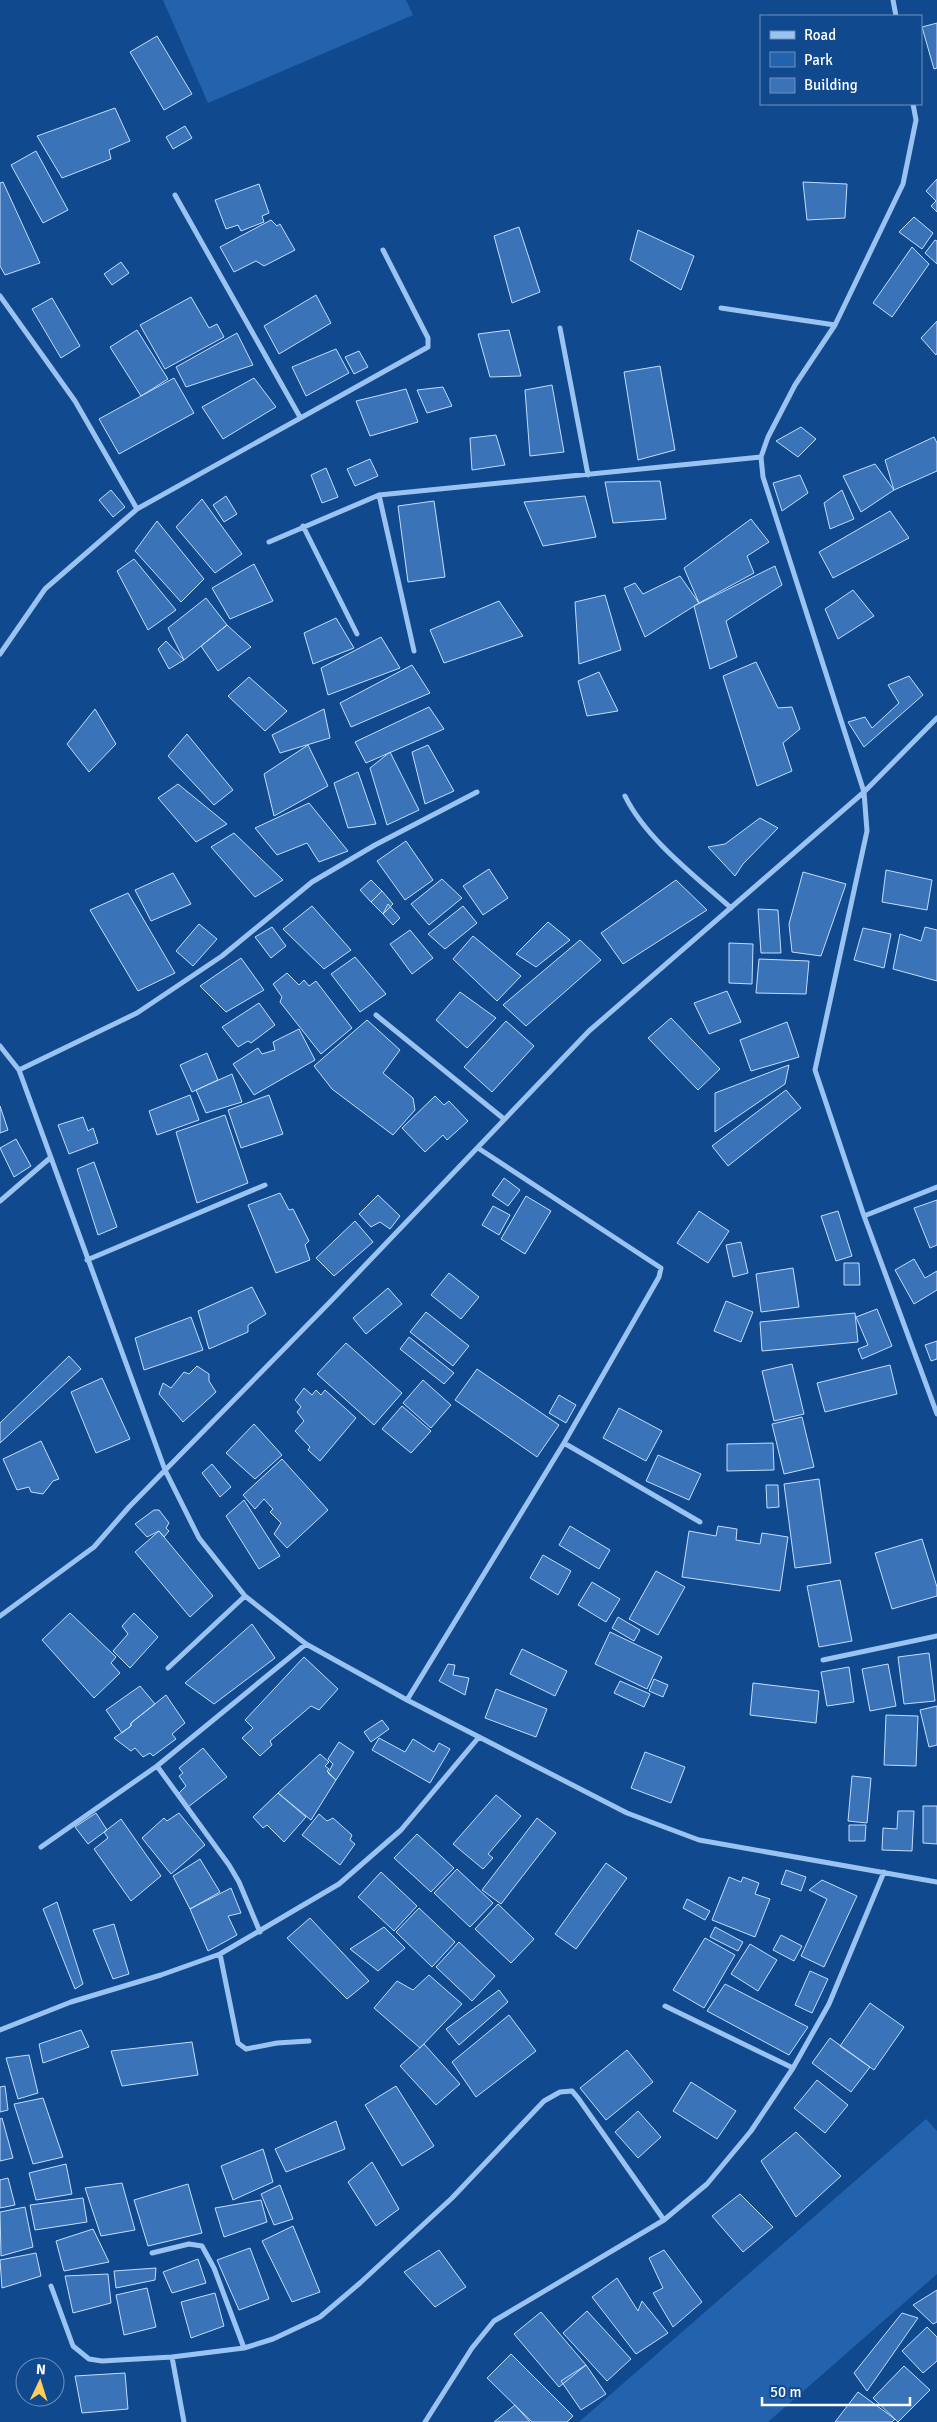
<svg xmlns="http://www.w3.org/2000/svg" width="937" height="2422" font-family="Signika,sans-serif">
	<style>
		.green { fill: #2363ad }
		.building { fill: #3a73b8; stroke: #c2ddfd }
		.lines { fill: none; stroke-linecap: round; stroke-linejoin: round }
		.street { stroke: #9bc3f2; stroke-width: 5 }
	</style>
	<rect width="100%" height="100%" fill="#11498e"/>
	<path class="green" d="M163,0H406L413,15L208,103Z
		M926,2119L937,2131V2274L768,2422H579Z"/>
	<path class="building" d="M937,23V68L934,69L922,27Z
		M157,36L192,94L164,110L130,52Z
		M115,108L130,141L109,150L111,159L62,178L37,136Z
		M185,126L192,138L173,149L166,137Z
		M36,151L68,210L43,223L11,165Z
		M937,179V212L931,206L936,201L926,191Z
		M3,182L40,263L5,275L0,266V183Z
		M803,182L847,184L845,218L807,220Z
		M259,184L269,213L262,216L264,222L241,231L238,225L226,229L215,200Z
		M914,217L933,233L922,249L899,232Z
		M271,220L277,226L280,224L295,250L264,266L256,261L234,272L220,247Z
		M519,227L540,292L512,303L494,236Z
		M638,230L694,256L681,290L630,260Z
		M935,240L937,241V264L925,253Z
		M912,247L929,264L892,317L873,303Z
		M121,262L129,273L112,285L104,274Z
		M316,295L331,323L279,354L264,326Z
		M191,297L209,328L217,324L224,337L165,369L140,325Z
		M52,298L80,346L61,358L32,309Z
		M937,321V353L936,355L921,338Z
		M137,330L168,379L141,396L110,347Z
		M509,330L521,376L490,377L478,334Z
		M237,333L253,365L186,387L176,367Z
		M336,349L349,373L306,396L292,367Z
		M359,351L368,367L354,374L345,357Z
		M660,366L675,450L638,460L624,372Z
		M174,378L194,413L119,454L99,419Z
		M254,378L276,407L223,439L202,407Z
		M552,385L564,452L530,456L525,390Z
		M443,387L452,406L427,413L417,390Z
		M406,389L418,422L370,436L356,401Z
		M801,427L816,439L798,457L776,441Z
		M496,435L505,465L472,470L470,438Z
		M934,437L937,443V471L894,490L885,460Z
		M370,459L378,476L355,486L347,469Z
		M875,464L894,490L861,512L843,476Z
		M326,468L338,497L322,503L311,475Z
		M800,475L808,493L782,511L773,483Z
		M660,481L666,519L613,523L605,482Z
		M111,490L125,507L113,517L99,500Z
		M842,490L854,519L830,529L824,503Z
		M226,496L237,514L224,522L213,505Z
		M585,496L596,537L543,546L524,502Z
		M202,499L242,554L215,573L176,527Z
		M434,501L445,577L408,582L398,506Z
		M890,511L909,538L833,578L819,552Z
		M751,519L769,542L747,556L754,573L699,603L684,568Z
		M157,521L204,579L181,602L135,551Z
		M134,559L176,610L148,630L117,571Z
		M254,564L273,601L230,619L212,588Z
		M775,566L782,585L726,621L737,657L710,669L694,606Z
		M680,576L699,603L645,637L624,588L635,583L643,594Z
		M853,590L874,616L838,639L825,609Z
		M605,595L621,650L579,664L575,602Z
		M206,598L227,625L184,660L168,628Z
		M499,601L523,636L444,663L430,630Z
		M336,618L354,648L313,664L304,633Z
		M227,625L251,647L218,671L201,646Z
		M381,637L400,668L328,695L321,668Z
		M166,641L184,660L169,669L158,649Z
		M756,662L778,708L792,707L800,729L783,743L792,771L757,786L723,676Z
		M412,665L430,693L351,727L340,703Z
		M599,672L618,711L587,716L578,681Z
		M909,676L923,695L864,747L848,722L865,717L872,728L899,703L888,685Z
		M249,677L287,711L265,731L228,696Z
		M429,707L444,729L366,763L355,742Z
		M95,709L116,744L89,772L67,744Z
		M324,709L330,738L280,753L272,735Z
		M187,734L233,790L214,805L168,756Z
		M308,745L328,786L274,816L264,774Z
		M428,745L454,791L425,804L412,752Z
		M390,752L419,810L387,825L370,768Z
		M358,772L376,824L348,828L334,783Z
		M178,784L227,824L196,842L158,798Z
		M309,803L348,851L319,862L307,843L277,855L255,828Z
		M760,818L778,828L743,864L735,876L708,847L725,844Z
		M234,833L283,880L255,897L211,847Z
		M406,841L433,880L405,900L377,861Z
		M489,869L508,898L483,915L463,886Z
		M886,870L932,880L927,910L882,902Z
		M803,872L846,884L821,956L792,952L789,924Z
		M173,873L191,904L151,921L135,890Z
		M442,879L462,898L429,925L411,904Z
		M371,880L382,891L371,902L360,890Z
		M676,880L707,910L623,964L601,933Z
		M382,891L393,904L383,914L371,902Z
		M128,893L175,973L138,991L90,910Z
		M388,904L400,918L393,925L383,914Z
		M312,906L351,950L324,969L283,929Z
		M463,906L477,923L445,949L428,934Z
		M758,909L778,910L781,953H761Z
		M548,922L570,940L536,967L516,954Z
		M199,924L217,939L193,966L176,951Z
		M272,927L286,946L271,958L255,937Z
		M925,927L937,930V981L893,969L900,934L921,941Z
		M863,928L891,934L884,968L854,960Z
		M410,930L433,958L412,974L390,944Z
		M473,936L521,976L497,1001L453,959Z
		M580,940L601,960L526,1026L503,1005Z
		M729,943L753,944L752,984L729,983Z
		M355,957L386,994L360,1012L331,974Z
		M241,958L264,990L226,1012L200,986Z
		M759,959L809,961L806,994L756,993Z
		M287,973L299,985L304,980L309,986L316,981L352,1028L321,1054L280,1002L282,997L273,984Z
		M727,991L741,1022L709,1034L694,1003Z
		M460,992L496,1018L467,1048L436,1020Z
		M259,1003L275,1025L251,1043L248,1041L238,1047L222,1027Z
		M671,1018L720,1069L698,1090L648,1038Z
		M367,1020L400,1050L383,1073L413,1098L415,1110L393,1135L332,1089L314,1066Z
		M506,1021L534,1046L492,1092L464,1067Z
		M787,1022L799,1057L751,1071L740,1040Z
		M299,1029L315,1060L254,1095L233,1064L258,1048L262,1054L275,1050L273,1042Z
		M207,1053L218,1080L192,1092L180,1065Z
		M789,1065L785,1084L715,1132V1093Z
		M232,1074L242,1102L206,1113L196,1090Z
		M786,1090L801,1108L728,1166L712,1146Z
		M190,1095L199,1120L157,1135L149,1111Z
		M269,1095L283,1134L241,1148L228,1110Z
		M435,1096L444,1105L449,1101L468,1121L447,1140L443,1135L425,1152L402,1128Z
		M0,1106L8,1130L0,1133Z
		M225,1115L248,1183L197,1203L176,1132Z
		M83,1117L88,1131L93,1128L98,1143L69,1154L58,1125Z
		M16,1139L31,1166L14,1177L0,1148Z
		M94,1162L117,1227L98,1235L77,1169Z
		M504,1178L520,1190L508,1206L492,1195Z
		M280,1193L289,1210L293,1209L309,1241L305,1245L310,1260L276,1273L248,1205Z
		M378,1195L400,1216L390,1229L380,1222L371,1227L359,1214Z
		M526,1196L551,1211L525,1254L501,1239Z
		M937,1200V1245L930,1248L914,1208Z
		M493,1206L510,1215L499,1235L482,1225Z
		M699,1211L729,1231L708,1263L677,1243Z
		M838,1211L852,1256L836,1261L821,1216Z
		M355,1221L373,1242L334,1276L316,1258Z
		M741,1242L748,1273L733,1277L726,1245Z
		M914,1259L925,1278L937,1271V1290L914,1304L895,1270Z
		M844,1263H859L860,1285H844Z
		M793,1268L799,1307L761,1312L756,1274Z
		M449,1273L479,1297L461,1319L431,1295Z
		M252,1287L266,1314L248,1325V1332L209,1349L198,1311Z
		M388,1288L402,1304L366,1334L353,1318Z
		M726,1301L753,1312L741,1342L714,1331Z
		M877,1309L892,1346L862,1359L858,1349L868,1345L856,1317Z
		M426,1312L469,1346L453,1366L410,1332Z
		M855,1313L858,1342L762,1351L760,1322Z
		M191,1317L203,1350L144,1370L135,1338Z
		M409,1337L454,1373L444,1384L400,1349Z
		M937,1341V1359L931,1361L925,1345Z
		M346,1343L402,1393L374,1425L317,1374Z
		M69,1356L81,1369L0,1443V1423Z
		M792,1364L804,1414L774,1421L762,1371Z
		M890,1365L897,1394L825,1412L817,1383Z
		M197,1366L209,1374V1381L216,1392L183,1422L159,1394L163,1383L171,1388L184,1372L189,1374Z
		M477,1369L559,1425L537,1457L455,1400Z
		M102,1378L130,1439L96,1453L71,1392Z
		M423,1380L451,1405L431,1428L403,1403Z
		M304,1388L312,1395L316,1390L321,1395L325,1390L356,1418L320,1461L308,1450L310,1447L295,1431L304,1421L297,1412L301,1407L295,1400Z
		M559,1395L576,1405L566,1423L549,1413Z
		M402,1406L431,1431L411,1453L382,1429Z
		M619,1408L662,1431L646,1461L603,1438Z
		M802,1417L814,1467L784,1474L772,1424Z
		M254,1424L282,1455L255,1479L226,1453Z
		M41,1441L59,1479L53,1481L43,1494L31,1492L29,1487L17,1490L3,1459Z
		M773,1443L774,1470L727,1471V1444Z
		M658,1455L701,1474L689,1500L646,1481Z
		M282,1459L328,1510L287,1548L274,1534L281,1523L270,1512L273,1509L264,1499L255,1509L243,1495Z
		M212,1464L231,1487L220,1497L202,1473Z
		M819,1479L831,1563L795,1568L784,1484Z
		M766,1485H778L779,1507L767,1508Z
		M244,1500L280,1556L259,1569L226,1516Z
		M154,1510H159L169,1523L166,1528L169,1531L164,1537L159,1531L147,1537L135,1524Z
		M570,1526L610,1550L599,1569L559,1545Z
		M718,1526L737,1529L736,1540L760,1544L762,1533L788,1537L780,1591L682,1577L689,1531L716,1536Z
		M159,1531L213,1596L190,1617L135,1552Z
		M922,1539L937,1587V1596L892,1609L875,1553Z
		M543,1555L571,1571L558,1595L530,1578Z
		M656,1571L685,1587L658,1635L629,1619Z
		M840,1580L852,1641L819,1647L807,1586Z
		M592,1582L620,1599L606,1622L578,1605Z
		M70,1613L116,1657L111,1663L120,1673L94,1698L42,1640Z
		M134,1613L158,1637L130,1668L113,1651L128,1634L122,1626Z
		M618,1617L640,1630L634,1641L612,1628Z
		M252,1624L275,1658L214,1704L185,1683Z
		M610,1632L662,1657L647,1689L595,1664Z
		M522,1649L567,1671L555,1696L510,1674Z
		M929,1653L935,1701L904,1704L898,1657Z
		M304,1657L338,1689L319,1710L311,1706L270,1741L272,1745L260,1756L242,1738L253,1728L245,1720Z
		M448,1664L455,1665L453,1675L469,1678L465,1695L439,1681Z
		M888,1664L896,1706L870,1711L862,1669Z
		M849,1667L854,1702L827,1706L821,1672Z
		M654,1679L668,1685L663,1697L649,1691Z
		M620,1681L650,1694L644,1707L614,1693Z
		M753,1683L819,1691L816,1723L750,1715Z
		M140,1686L155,1704L131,1723V1726L122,1733L106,1710Z
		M496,1689L547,1709L536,1737L485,1718Z
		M166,1695L185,1723L172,1734L176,1739L153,1756L150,1753L143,1757L135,1748L131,1751L114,1738L131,1726V1723Z
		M937,1706V1745L929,1747L920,1710Z
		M886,1715L918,1716L916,1766L884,1765Z
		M382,1720L389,1729L371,1742L364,1732Z
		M379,1738L405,1752L413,1739L434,1752L439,1743L450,1749L430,1783L372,1750Z
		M339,1742L354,1752L336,1780L328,1773L333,1764L328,1759Z
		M203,1748L227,1777L188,1807L178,1794L186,1786L179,1776L183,1773L179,1768Z
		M645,1752L685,1767L671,1803L631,1788Z
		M320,1754L329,1762L325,1766L329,1769L327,1771L336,1780L311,1820L278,1793Z
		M852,1776L871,1778L867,1823L848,1821Z
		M278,1793L306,1817L284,1842L267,1825L263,1828L253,1817Z
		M496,1795L521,1816L488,1854L493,1858L483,1869L453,1844Z
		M923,1806H937V1844L923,1843Z
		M898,1811H914L912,1851L882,1850L883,1828L897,1829Z
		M96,1813L107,1830L88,1844L75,1827Z
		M179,1813L205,1845L171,1874L142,1838L164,1818L167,1821Z
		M319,1814L327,1821L333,1818L352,1835L350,1840L355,1844L340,1865L302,1835Z
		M537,1818L556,1833L501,1904L482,1890Z
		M121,1819L161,1876L131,1901L94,1849L108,1838L104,1832Z
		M849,1825H866L865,1841H849Z
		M417,1834L454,1868L431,1892L394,1858Z
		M200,1859L220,1892L190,1909L173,1876Z
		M606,1863L627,1878L576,1949L555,1934Z
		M457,1869L493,1903L470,1927L434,1893Z
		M786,1870L806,1877L801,1891L781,1884Z
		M381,1872L417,1906L394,1931L358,1897Z
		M729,1877L741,1882L743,1877L759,1883L755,1894L770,1899L755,1937L712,1920Z
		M822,1880L857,1896L824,1967L801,1956L827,1899L809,1890Z
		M231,1888L241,1913L228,1916L237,1935L208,1951L190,1909Z
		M687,1899L710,1911L705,1920L683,1908Z
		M57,1902L83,1984L75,1989L43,1909Z
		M498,1904L534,1939L511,1963L475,1929Z
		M419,1908L455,1942L432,1967L396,1932Z
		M310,1918L369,1981L347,1999L287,1938Z
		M114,1924L129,1974L113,1979L93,1930Z
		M384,1927L405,1948L378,1971L350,1949Z
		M715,1927L743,1942L738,1951L710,1937Z
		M781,1935L802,1946L794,1961L773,1950Z
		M705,1938L735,1955L704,2008L673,1990Z
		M459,1942L495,1976L472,2001L436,1967Z
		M750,1944L777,1960L758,1991L731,1974Z
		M810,1971L828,1979L812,2013L795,2005Z
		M429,1975L462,2004L420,2048L374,2008L397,1981L413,1990Z
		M725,1984L808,2027L789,2055L707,2011Z
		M499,1990L508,2002L459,2045L446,2029Z
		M870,2003L904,2027L874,2070L840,2046Z
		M509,2015L536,2051L476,2097L452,2062Z
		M81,2030L89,2047L43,2063L39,2044Z
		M830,2038L870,2067L851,2092L812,2063Z
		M192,2042L198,2075L122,2086L111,2051Z
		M424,2044L460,2084L436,2105L400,2066Z
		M627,2050L653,2082L606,2120L580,2088Z
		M29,2055L38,2093L18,2099L6,2058Z
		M817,2080L848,2105L825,2133L794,2108Z
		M691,2082L736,2111L717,2139L673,2111Z
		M5,2086L8,2110L0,2112V2087Z
		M396,2086L434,2146L402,2166L365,2105Z
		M43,2098L63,2157L33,2164L14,2104Z
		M638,2111L661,2137L638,2158L615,2132Z
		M2,2118L13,2158L0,2161V2119Z
		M336,2121L345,2149L286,2172L275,2149Z
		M796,2132L841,2176L796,2217L761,2161Z
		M263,2149L273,2182L233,2200L221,2166Z
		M372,2162L399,2209L376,2226L348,2182Z
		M66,2164L72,2194L36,2200L29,2173Z
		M8,2178L15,2205L0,2208V2180Z
		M122,2183L135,2230L101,2236L85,2188Z
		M188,2184L202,2233L148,2246L134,2200Z
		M280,2185L293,2219L274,2225L261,2194Z
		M740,2194L773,2227L743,2252L712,2216Z
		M83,2198L87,2222L35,2230L30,2205Z
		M261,2200L267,2222L224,2237L215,2208Z
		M25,2207L33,2247L1,2256L0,2212Z
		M293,2226L320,2292L292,2302L262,2241Z
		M93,2229L109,2262L64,2271L56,2241Z
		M250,2248L269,2299L239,2310L217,2260Z
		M439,2250L466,2287L435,2307L404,2272Z
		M664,2250L702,2302L673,2327L653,2293L663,2288L649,2258Z
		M36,2253L41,2276L2,2288L0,2260Z
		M198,2259L206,2283L172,2293L163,2272Z
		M156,2268L155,2280L116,2288L114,2271Z
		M108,2274L111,2303L73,2313L65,2276Z
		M617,2278L638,2311L642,2301L668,2333L636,2354L592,2297Z
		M147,2288L156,2327L124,2335L116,2295Z
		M937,2290V2322L933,2324L913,2305Z
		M215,2293L224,2326L191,2338L181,2302Z
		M587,2311L631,2359L607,2381L563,2333Z
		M541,2312L586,2365L559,2387L514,2334Z
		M902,2313L918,2318L867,2391L854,2373Z
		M927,2327L937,2337V2361L923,2373L902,2351Z
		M511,2354L573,2416L567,2422H532L487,2378Z
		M586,2365L606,2394L581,2410L561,2381Z
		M904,2366L930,2390L898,2422L873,2398Z
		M125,2373L128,2409L82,2413L75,2376Z
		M858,2392L895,2419L892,2422H835Z
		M515,2405L530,2422H494Z"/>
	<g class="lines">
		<path class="street" d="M893,0L896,16
			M913,104L916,120L903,184L835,325L795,385L768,437L761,457L763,477L864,792L867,831L815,1070L864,1216L937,1414
			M175,195L300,417
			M0,296L75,401L137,509
			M721,308L835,325
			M560,328L588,475
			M379,495L414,651
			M303,526L357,634
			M269,542L379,495L761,457
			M0,654L45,589L137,509L428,347V338L383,250
			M625,796C646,839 695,876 731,908
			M376,1015L504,1119
			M0,1046L19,1070L165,1470L199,1538L245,1596L306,1644L407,1700L627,1813L699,1840L937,1882
			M19,1070L137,1013L222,956L312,882L375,845L477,792
			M0,1201L50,1158
			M864,1216L937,1187
			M87,1260L265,1185
			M564,1443L700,1522
			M0,1616L94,1547L129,1507L329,1303L589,1031L864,792L937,718
			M823,1660L937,1636
			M168,1668L245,1596
			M407,1700L564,1443L659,1277L661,1268L478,1148
			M157,1766L229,1865L239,1882L260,1932
			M41,1847L157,1766L306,1644
			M220,1954L238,2043L246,2049L277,2043L309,2041
			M665,2006L793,2068
			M0,2030L71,2002L161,1975L220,1954L339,1884L401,1830L479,1737
			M152,2253L189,2244L202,2246L214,2268L244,2348
			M51,2286L73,2346L89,2359L102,2361L172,2357L244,2348L273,2339L320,2317L360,2283L452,2198L544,2101L560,2092L572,2091L578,2098L664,2220
			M172,2357L184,2422
			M425,2422L472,2348L494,2321L664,2220L707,2184L751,2131L793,2068L829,2004L884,1872"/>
	</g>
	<rect x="760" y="15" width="162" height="90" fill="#11498e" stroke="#7092bb"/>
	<rect x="770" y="31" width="25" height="8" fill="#9bc3f2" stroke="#7092bb"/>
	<text x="804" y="40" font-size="15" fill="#ffffff">Road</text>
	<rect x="770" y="52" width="25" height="15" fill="#2363ad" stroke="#7092bb"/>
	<text x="804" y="65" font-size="15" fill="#ffffff">Park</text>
	<rect x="770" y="78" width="25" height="15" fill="#3a73b8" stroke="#7092bb"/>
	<text x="804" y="90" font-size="15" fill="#ffffff">Building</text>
	<g transform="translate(40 2382) rotate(4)"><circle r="24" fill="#11498e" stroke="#7092bb"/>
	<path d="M0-4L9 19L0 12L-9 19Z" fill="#ffce5b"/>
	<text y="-8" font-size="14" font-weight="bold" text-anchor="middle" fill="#ffffff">N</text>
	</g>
	<path d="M762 2397v8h148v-8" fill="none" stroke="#ffffff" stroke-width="2.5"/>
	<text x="770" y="2397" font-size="15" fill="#ffffff" stroke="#11498e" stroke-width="4" paint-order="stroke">50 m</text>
</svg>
